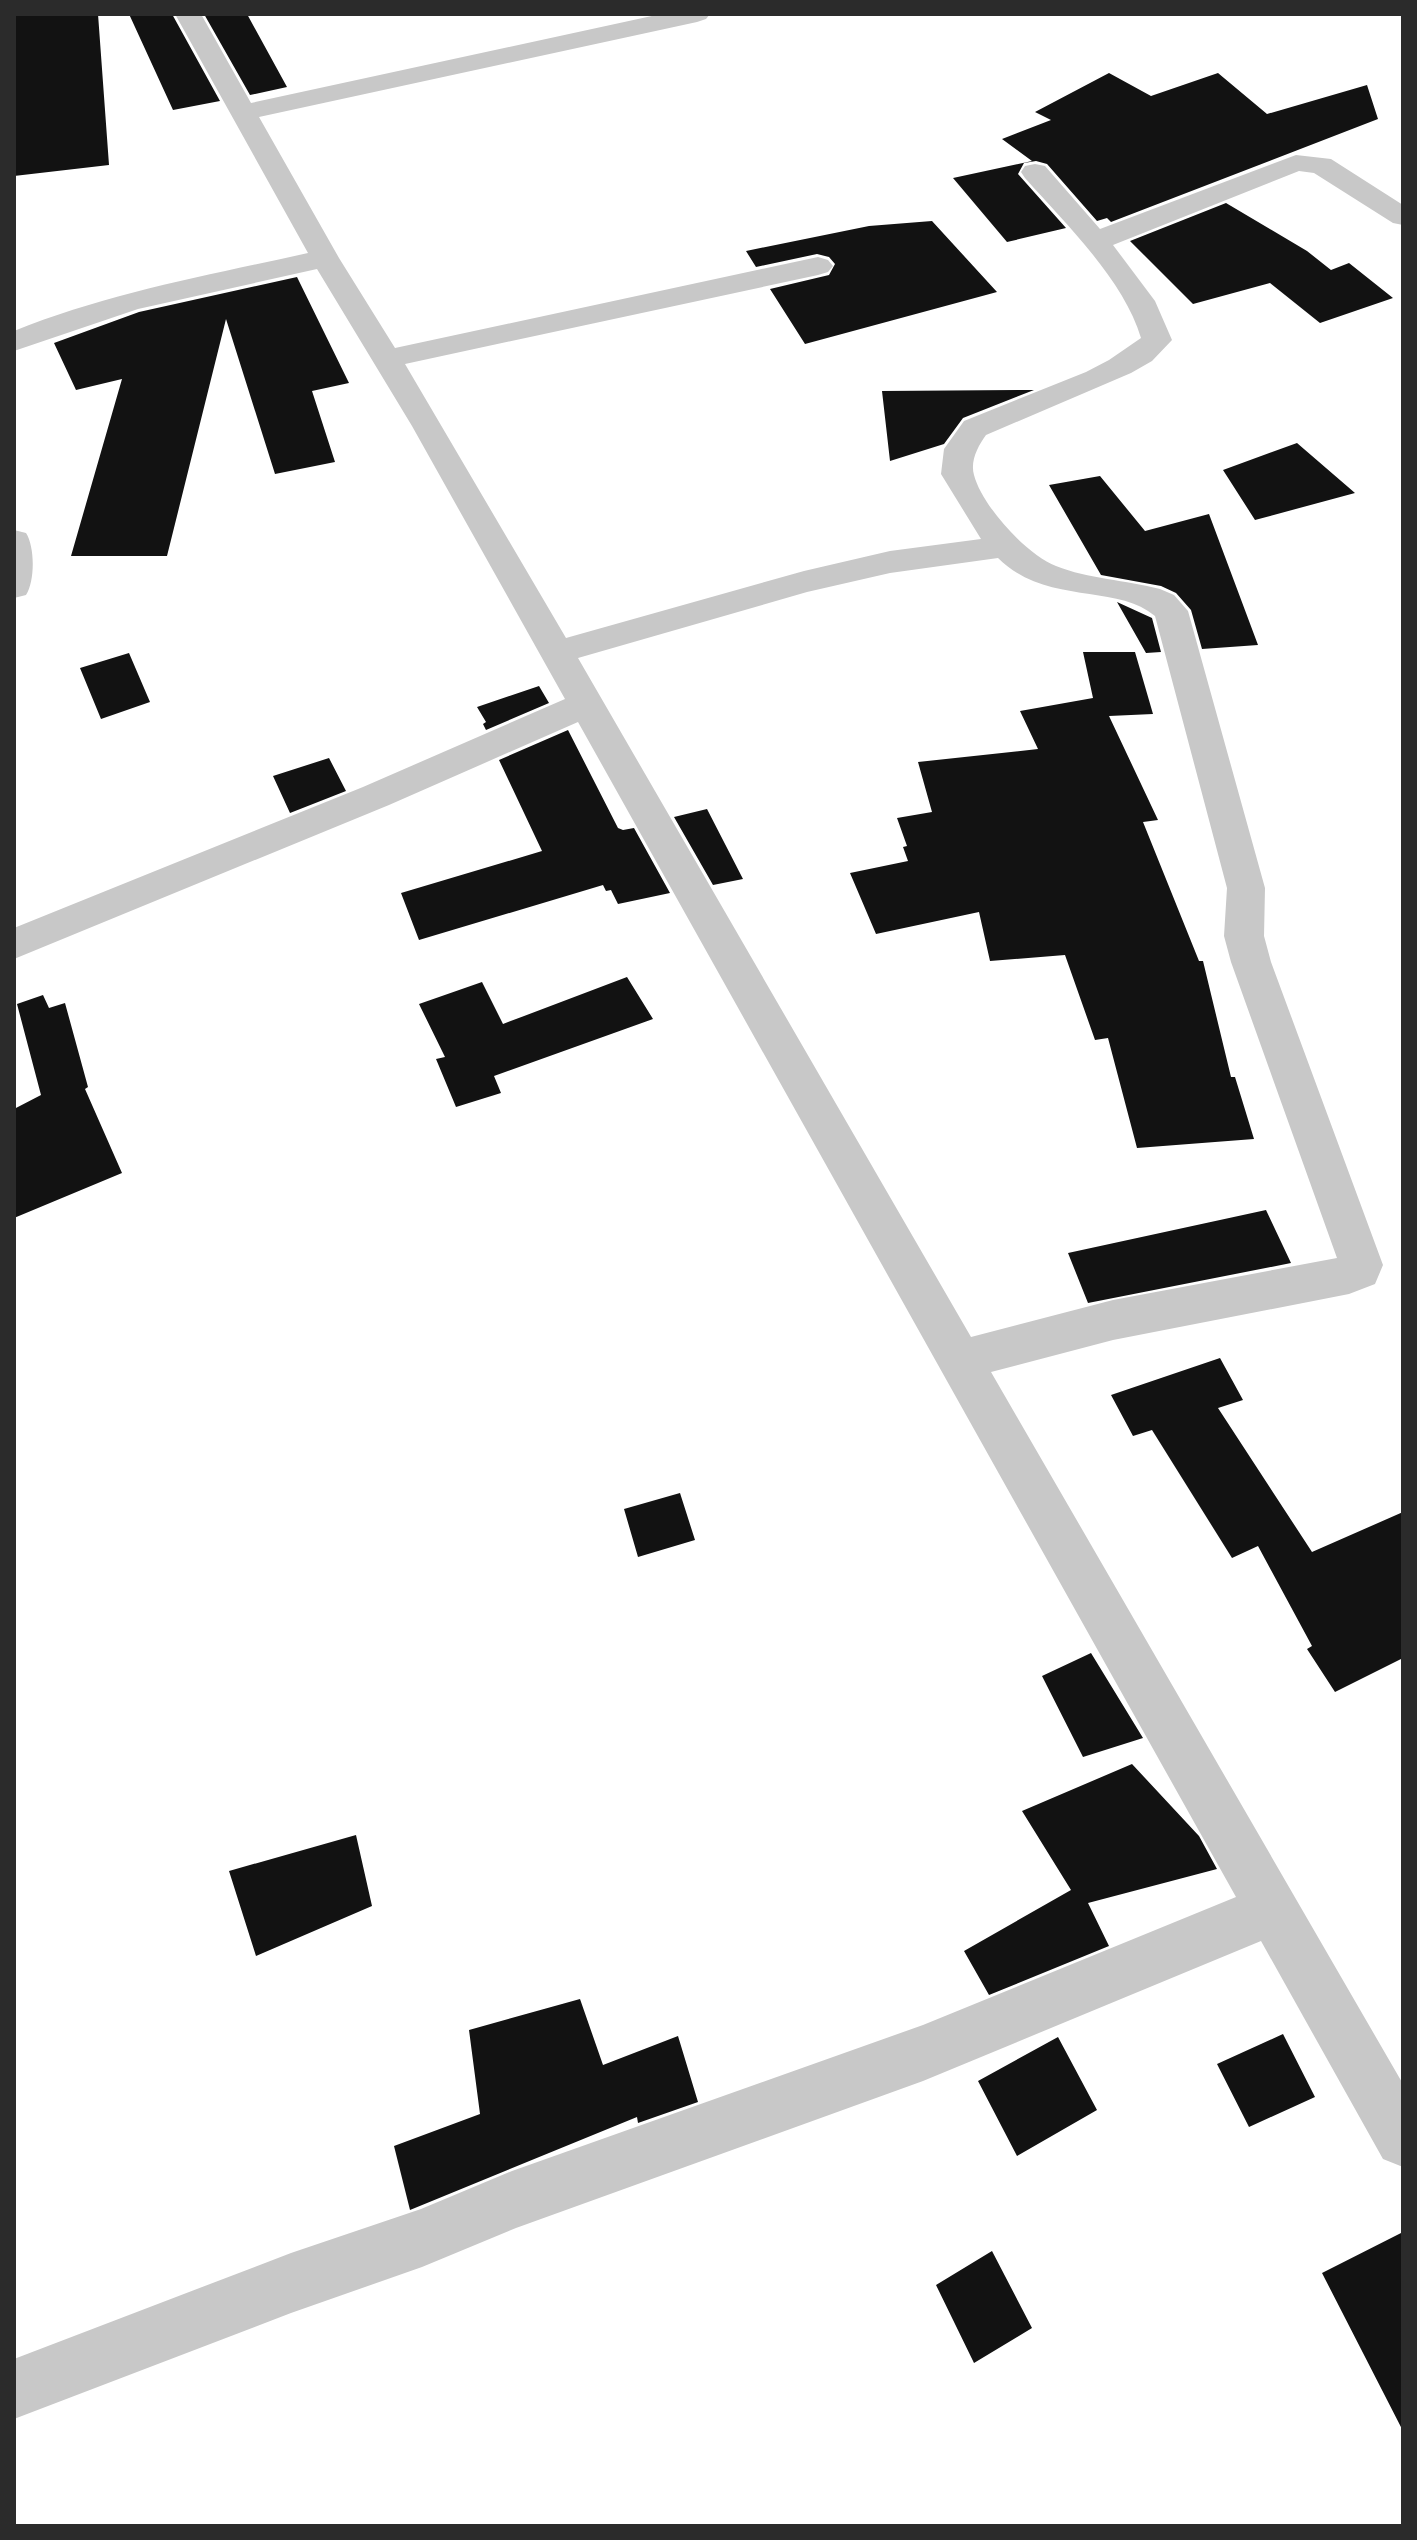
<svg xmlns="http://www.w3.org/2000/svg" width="1417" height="2540" font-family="Helvetica,sans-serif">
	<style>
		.building { fill: #121212 }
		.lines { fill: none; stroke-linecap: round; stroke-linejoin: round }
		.minor { fill: #c8c8c8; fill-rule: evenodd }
	</style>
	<rect width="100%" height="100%" fill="#fff"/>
	<path class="building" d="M14,14H98L109,165L14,176Z
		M129,14H172L220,101L173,110Z
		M204,14H247L287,87L250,95Z
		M1109,73L1151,96L1218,73L1267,114L1367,85L1378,119L1111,222L1107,218L1097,221L1047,164L1036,161L1024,163L1018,174L1066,228L1007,242L953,178L1032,161L1002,139L1051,120L1035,112Z
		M1226,203L1307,251L1331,270L1349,263L1393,298L1320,323L1270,283L1193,304L1130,241Z
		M932,221L997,292L805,344L770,289L829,275L835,264L829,257L817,254L756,267L746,251L869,226Z
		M297,277L349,383L312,391L335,462L275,474L226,319L167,556H71L122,379L76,390L54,343L139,312Z
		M1034,390L963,418L944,444L890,461L882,391Z
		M1297,443L1355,493L1255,520L1223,470Z
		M1100,476L1145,531L1209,514L1258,645L1202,649L1191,610L1176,593L1161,586L1101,575L1049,485Z
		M1117,602L1152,618L1161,652L1146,653Z
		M1083,652H1135L1153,714L1109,716L1158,820L1143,822L1199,961H1203L1231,1077H1235L1254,1139L1137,1148L1108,1038L1095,1040L1065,955L990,961L979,912L876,934L850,873L908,861L903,847L907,846L897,818L932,812L918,762L1038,749L1020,711L1093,698Z
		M129,653L150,702L101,719L80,668Z
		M539,686L549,703L486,730L483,724L486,722L477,707Z
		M568,730L618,828L623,830L634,828L670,893L618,904L611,890L606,891L603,885L419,940L401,893L542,851L499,760Z
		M329,758L346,791L290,813L273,776Z
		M707,809L743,879L713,885L674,817Z
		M627,977L653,1019L494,1076L501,1093L456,1107L436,1059L445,1057L419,1004L482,982L503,1024Z
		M43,995L49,1008L65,1003L88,1087L85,1089L122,1173L14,1218V1109L41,1095L17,1004Z
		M1266,1210L1291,1263L1088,1303L1068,1253Z
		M1220,1358L1243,1400L1218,1408L1312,1552L1403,1512V1658L1335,1692L1307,1649L1312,1646L1258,1546L1232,1558L1152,1430L1133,1436L1111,1395Z
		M680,1493L695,1540L638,1557L624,1509Z
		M1091,1653L1143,1738L1083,1757L1042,1676Z
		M1132,1764L1199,1836L1217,1869L1088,1903L1109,1946L989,1995L964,1951L1071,1890L1022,1811Z
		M356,1835L372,1906L256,1956L229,1871Z
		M580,1999L603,2065L678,2036L698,2102L638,2123L637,2117L410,2210L394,2146L480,2114L469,2030Z
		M1283,2034L1315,2097L1249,2127L1217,2064Z
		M1058,2037L1097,2110L1017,2156L978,2081Z
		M1403,2232V2431L1322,2273Z
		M992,2251L1032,2328L974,2363L936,2285Z"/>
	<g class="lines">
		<path class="minor" d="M175,14H201L251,103L661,14H710L706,19L697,22L259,117L339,258L395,348L818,257L828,260L833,266L828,272L818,275L405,364L566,638L804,571L890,551L981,539L941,474L944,449L964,421L1086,372L1109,360L1141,338C1124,280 1065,223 1025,178L1021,172L1025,166L1035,164L1045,166L1100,229L1296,155L1331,159L1403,205V225L1393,223L1314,173L1299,171L1113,245L1155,301L1172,340L1152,361L1131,373L986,435C978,446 970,461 974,475C982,506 1027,555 1056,566C1088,579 1126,580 1160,589L1174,595L1188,611L1265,888L1264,936L1271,962L1383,1265L1375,1284L1349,1294L1113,1340L991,1372L1403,2084V2167L1383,2159L1261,1941L923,2081L516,2228L422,2267L291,2313L14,2419V2359L291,2253L421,2209L512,2171L923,2025L1236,1897L578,722L389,805L14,959V928L363,787L565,699L412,426L317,269L138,309L14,351V331C108,293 209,275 308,253ZM998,558C1046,606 1115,583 1155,616L1227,888L1224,936L1231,962L1337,1258L1113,1300L971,1337L578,658L807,592L890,573Z
			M14,530L26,533C35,547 35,581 26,595L14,598Z"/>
	</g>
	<rect width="1417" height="2540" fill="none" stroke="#2b2b2b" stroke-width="32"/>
</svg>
